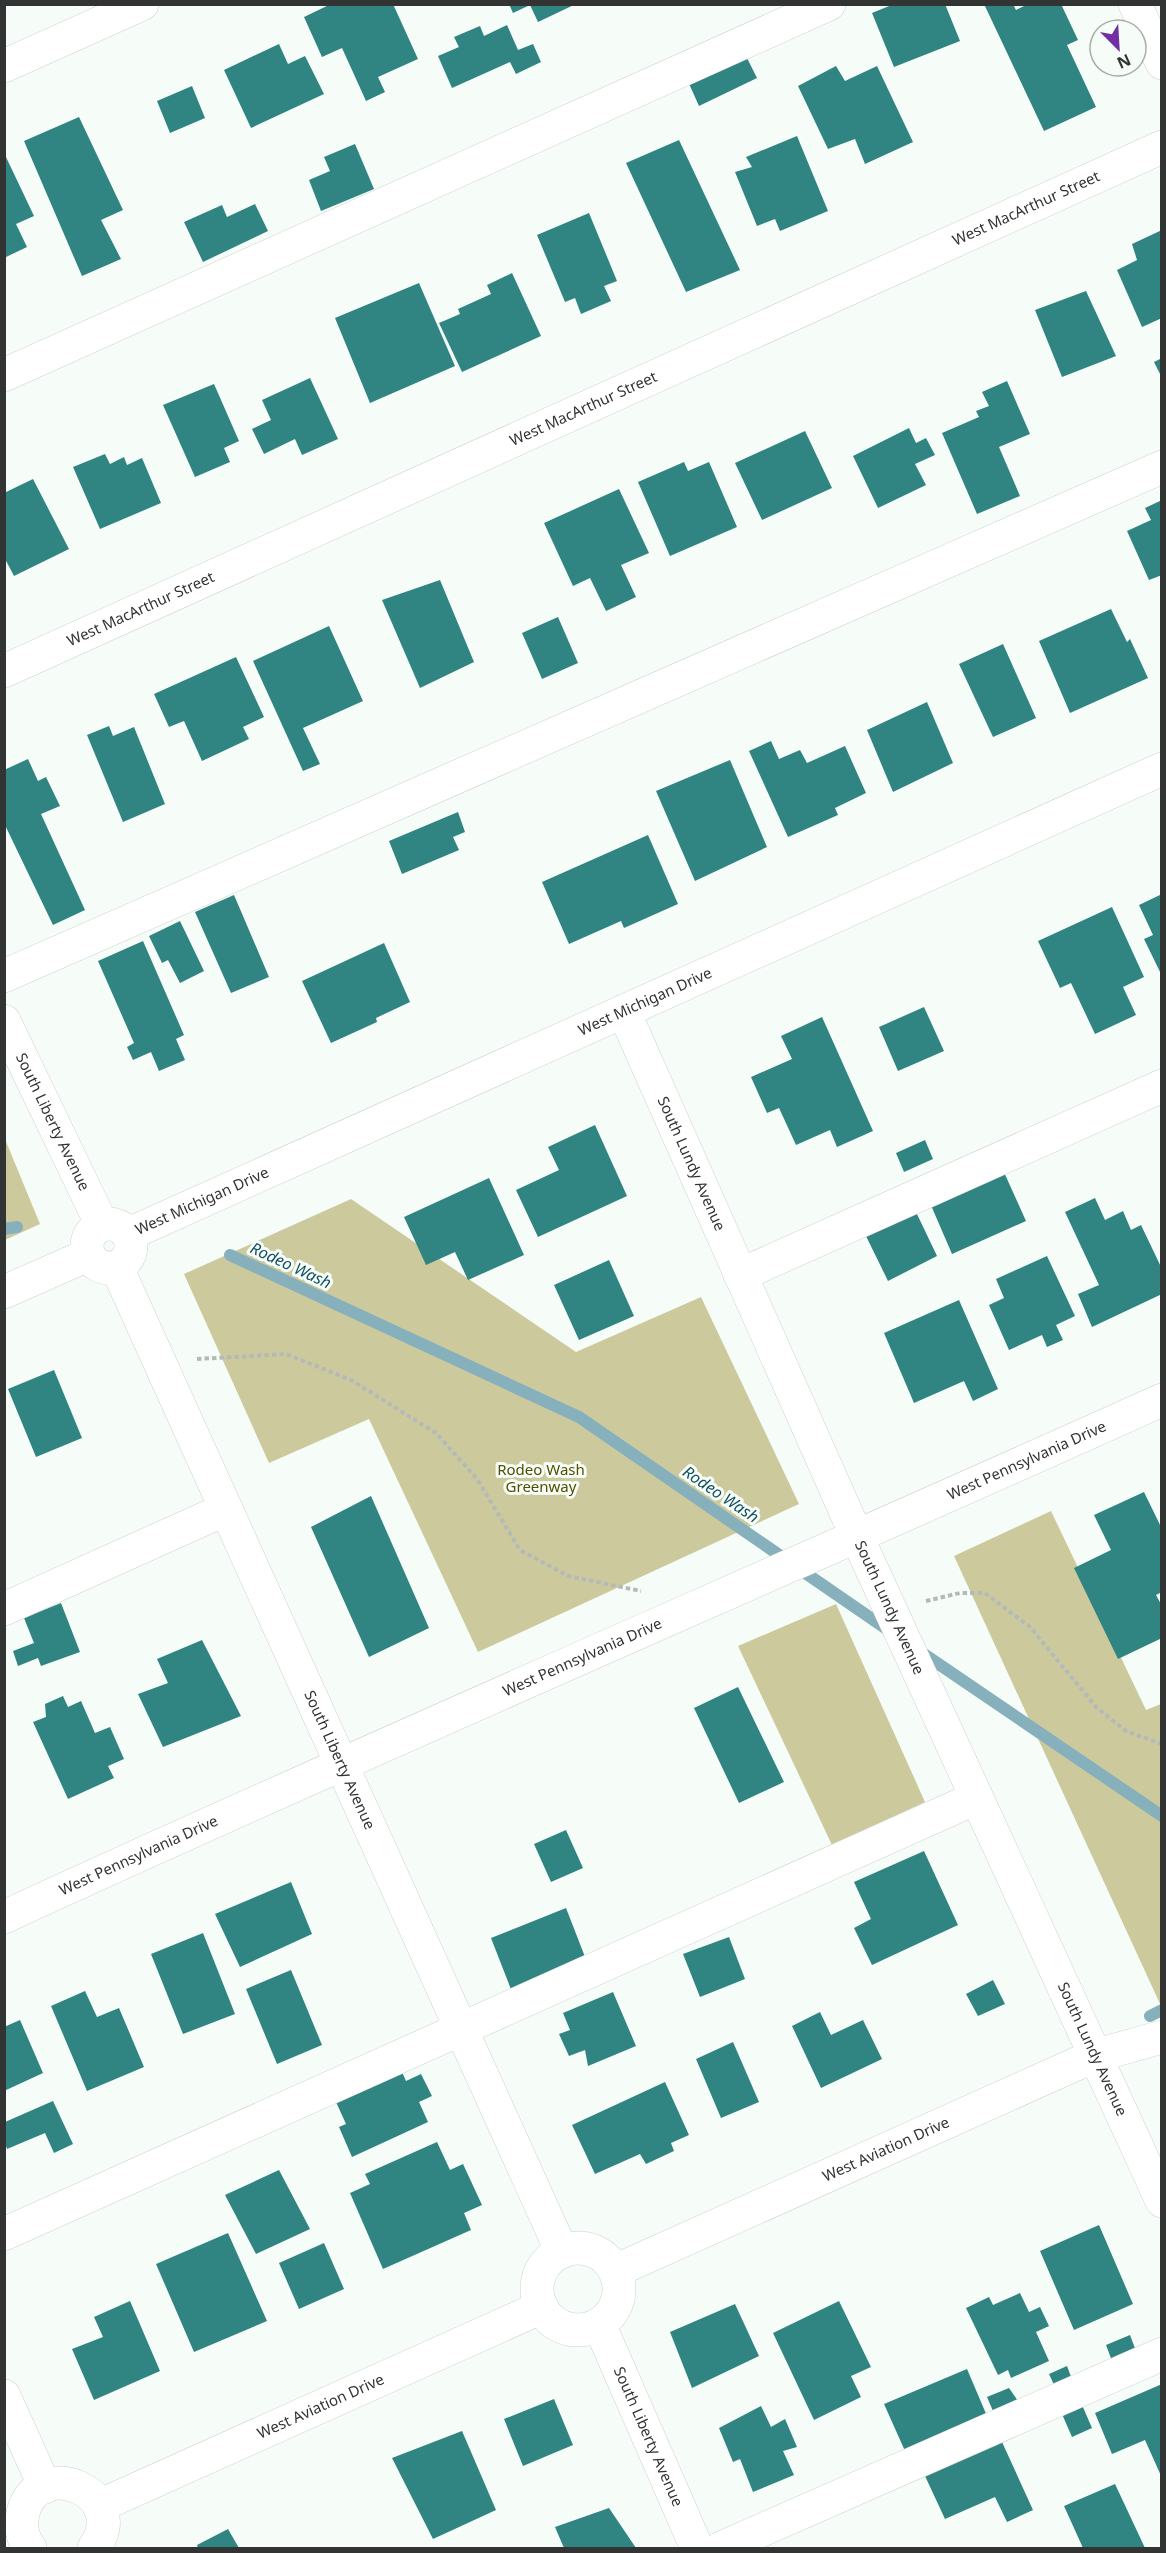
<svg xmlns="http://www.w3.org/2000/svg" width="1166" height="2553" font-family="'Noto Sans',sans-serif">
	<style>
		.park { fill: #ccca9d }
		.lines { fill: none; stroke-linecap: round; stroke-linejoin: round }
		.stream { stroke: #87b0bd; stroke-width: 12 }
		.building { fill: #308481 }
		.minor-casing { stroke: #ccd2cf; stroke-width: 34 }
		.path { stroke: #b5bab7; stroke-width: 4; stroke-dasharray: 4.5 3; stroke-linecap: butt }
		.minor { stroke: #fff; stroke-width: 33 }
		.labels { text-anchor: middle; stroke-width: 6; stroke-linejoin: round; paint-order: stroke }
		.street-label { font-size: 15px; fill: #323433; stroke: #f6fdf9 }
		.park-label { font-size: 15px; fill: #534f02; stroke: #f6fdf9 }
		.water-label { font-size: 16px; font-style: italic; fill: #124f60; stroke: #f6fdf9 }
	</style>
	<rect width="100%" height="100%" fill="#f6fdf9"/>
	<path class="park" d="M5,1139L40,1224L5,1240H4Z
		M351,1199L576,1352L701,1297L799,1504L478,1652L369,1419L269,1463L184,1274Z
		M1051,1511L1146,1710L1161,1704V2006L954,1556Z
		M836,1604L925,1802L832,1845L738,1646Z"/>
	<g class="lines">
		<path class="stream" d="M4,1229L17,1227
			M230,1255L579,1417L891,1632
			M918,1650L1162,1816
			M1150,2016L1162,2010"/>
	</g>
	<path class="building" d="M331,4H393L418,59L378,77L385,92L366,101L342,48L322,57L304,17Z
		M509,4H576L538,22L530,5L513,13Z
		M894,4H945L960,41L894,67L872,13Z
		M984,4H1013L1016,10L1028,4H1061L1078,40L1067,45L1096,107L1044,131Z
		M507,25L518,50L533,44L541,62L516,74L510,62L452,88L438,56L459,47L454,37L480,26L484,36Z
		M279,44L288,64L305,56L324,94L251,128L224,70Z
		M743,50L757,78L699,106L686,77Z
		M836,66L845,81L877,66L913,142L865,164L855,139L828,149L798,86Z
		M192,86L205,118L170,133L157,101Z
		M79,117L123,210L101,220L121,259L82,276L24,141Z
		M797,136L828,211L780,231L775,219L757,226L735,172L752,167L746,157Z
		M679,140L740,270L686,292L626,163Z
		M355,144L374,189L321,211L309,180L330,171L324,157Z
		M6,157L34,216L16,224L27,247L4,258Z
		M255,204L268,231L203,262L184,222L222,205L227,217Z
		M589,213L617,281L604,286L611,301L581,314L575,298L565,302L537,235Z
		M1162,230V318L1142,327L1117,270L1137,260L1132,244Z
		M512,273L541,336L462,372L439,323L460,314L458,309L491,294L487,285Z
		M419,283L455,366L370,403L335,318Z
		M1086,291L1116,356L1062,377L1035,310Z
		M1162,358V378L1154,362Z
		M310,378L338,439L302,455L295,439L264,454L252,429L271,420L262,400Z
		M1007,381L1030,434L999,447L1020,496L977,514L942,433L979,417L976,411L989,406L982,392Z
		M214,384L239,441L224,448L230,462L195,477L163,405Z
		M909,428L916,443L926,438L935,455L915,464L926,485L878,508L853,456Z
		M805,431L832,488L762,520L735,463Z
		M105,454L110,464L124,457L127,465L142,458L161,503L100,529L73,467Z
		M684,462L688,471L709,462L737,527L670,556L638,482Z
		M33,479L69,549L14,576L4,557V493Z
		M619,489L649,553L621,565L636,597L606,611L590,578L573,586L544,523Z
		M1162,500V575L1149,580L1127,531L1151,520L1145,508Z
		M440,580L474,662L420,688L382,600Z
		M1111,609L1127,642L1130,639L1148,678L1070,713L1039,641Z
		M558,617L578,663L542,679L522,633Z
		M329,626L363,701L303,728L320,764L303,771L253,661Z
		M1003,644L1036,718L993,737L959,664Z
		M236,657L264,717L243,727L249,739L202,761L184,721L169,727L154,694Z
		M927,702L953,763L893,792L867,730Z
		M109,726L113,736L134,727L165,804L123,822L87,735Z
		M771,741L779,759L800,750L807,763L845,746L866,793L835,808L838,815L788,837L749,751Z
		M28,759L38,781L46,777L60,806L41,814L85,910L53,925L4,823V770Z
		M730,760L767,847L695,881L656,791Z
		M458,812L465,832L453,837L459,850L402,874L389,841Z
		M648,835L678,904L624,928L621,921L569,944L542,882Z
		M1162,894V976L1144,939L1153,935L1139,905Z
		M234,895L269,977L231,993L195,912Z
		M1112,907L1144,977L1123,987L1136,1015L1095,1034L1071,983L1060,988L1038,941Z
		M180,921L204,971L180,983L168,960L162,963L149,936Z
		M143,941L184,1035L176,1039L185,1060L159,1071L151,1052L133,1060L127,1047L134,1043L98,961Z
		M384,943L410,1002L376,1018L377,1022L331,1043L302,981Z
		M924,1007L944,1051L898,1071L879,1027Z
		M822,1017L873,1131L837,1147L830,1130L796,1145L779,1108L767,1113L751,1077L792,1059L781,1036Z
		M595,1125L627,1196L538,1237L516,1190L559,1170L548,1147Z
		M925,1140L933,1159L904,1172L896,1153Z
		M1003,1170L1026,1221L952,1254L930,1203Z
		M489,1178L524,1255L468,1280L455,1252L426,1265L404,1217Z
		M1095,1198L1105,1220L1123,1211L1131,1230L1141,1225L1162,1269V1294L1092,1327L1078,1294L1099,1285L1065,1212Z
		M916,1212L937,1256L888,1281L866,1236Z
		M1047,1256L1075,1316L1056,1325L1063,1340L1047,1347L1042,1335L1009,1350L989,1305L1004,1298L996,1279Z
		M609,1260L634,1316L579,1340L554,1285Z
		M959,1300L998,1389L973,1401L964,1381L914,1403L884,1333Z
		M54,1370L82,1438L36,1457L8,1389Z
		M1144,1492L1162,1529V1592L1156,1595L1162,1606V1638L1118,1659L1074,1568L1111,1550L1094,1515Z
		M371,1496L429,1628L369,1657L311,1527Z
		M61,1603L80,1652L41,1666L38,1658L18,1666L13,1651L34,1643L24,1618Z
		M202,1640L241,1716L163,1747L138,1694L168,1683L157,1659Z
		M738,1687L784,1782L739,1803L694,1708Z
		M63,1696L68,1707L81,1701L95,1733L110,1727L124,1759L108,1766L114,1778L68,1799L33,1722L46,1717L45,1704Z
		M566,1830L583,1868L551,1882L534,1844Z
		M924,1851L958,1925L872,1965L854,1928L871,1919L854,1882Z
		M291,1882L312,1934L240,1967L215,1914Z
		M566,1908L587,1962L512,1992L491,1938Z
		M203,1933L235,2014L183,2034L151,1954Z
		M729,1937L745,1979L700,1997L683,1954Z
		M291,1970L322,2045L277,2064L246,1989Z
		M993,1980L1005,2004L978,2016L966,1994Z
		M85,1991L97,2017L119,2008L144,2067L87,2091L51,2006Z
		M613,1992L636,2046L588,2066L585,2050L569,2056L559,2034L570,2030L563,2013Z
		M820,2012L831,2035L863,2020L882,2059L821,2088L792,2026Z
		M20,2020L43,2073L4,2091V2027Z
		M733,2042L759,2102L721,2118L696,2059Z
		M402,2072L406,2081L421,2074L432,2096L419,2102L428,2122L352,2157L339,2127L346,2124L336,2102Z
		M665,2082L689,2135L671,2143L674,2151L646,2164L640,2154L595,2174L572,2125Z
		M53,2101L73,2144L54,2153L45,2133L7,2149L5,2143V2122Z
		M437,2142L450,2170L463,2164L482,2205L464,2213L471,2230L383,2269L350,2193L370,2184L365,2174Z
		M279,2170L310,2229L256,2254L225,2195Z
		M1099,2225L1133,2304L1074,2330L1040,2251Z
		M228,2233L267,2321L194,2352L156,2264Z
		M324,2243L344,2289L299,2309L279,2263Z
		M1020,2293L1029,2312L1040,2307L1049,2326L1036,2332L1049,2361L1011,2378L1008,2370L998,2375L966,2308L989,2297L993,2305Z
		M130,2301L160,2371L94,2400L72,2349L103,2337L94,2317Z
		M839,2301L871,2367L851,2376L861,2397L814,2420L773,2333Z
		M735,2304L759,2356L692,2388L670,2332Z
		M1130,2335L1136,2351L1112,2361L1106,2345Z
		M1067,2366L1073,2382L1056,2389L1049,2374Z
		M967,2369L987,2416L905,2451L884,2404Z
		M1162,2384V2478L1145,2440L1112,2454L1095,2413Z
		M1009,2388L1018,2401L993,2411L987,2397Z
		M554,2399L573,2445L523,2466L504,2419Z
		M1082,2405L1092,2428L1072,2437L1062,2414Z
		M761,2406L771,2427L785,2419L797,2447L783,2451L794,2475L753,2492L740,2459L733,2462L719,2428Z
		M462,2431L496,2510L433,2539L392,2458Z
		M1002,2442L1033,2510L1007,2522L995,2497L945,2519L925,2476Z
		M1115,2484L1145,2548H1083L1064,2506Z
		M609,2508L636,2548H564L555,2527Z
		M228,2529L239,2548H198L197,2545Z"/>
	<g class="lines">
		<g class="minor-casing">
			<g id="minor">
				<path d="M1135,4L1162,63"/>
				<path d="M4,66L142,4"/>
				<path d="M4,375L829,4"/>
				<path id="s1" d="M4,671L1162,147"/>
				<path d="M4,976L1162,467"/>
				<path id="s2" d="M624,1012L857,1537L1162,2201"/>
				<path id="s3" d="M4,1021L102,1225"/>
				<circle cx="109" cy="1246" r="22"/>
				<path id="s4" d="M129,1234L1162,769"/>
				<path id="s5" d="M117,1268L562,2252"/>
				<path d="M740,1275L1162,1086"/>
				<path d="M4,1292L88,1255"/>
				<path d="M4,1609L226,1509"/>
				<path id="s6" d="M4,1917C388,1740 776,1574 1162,1400"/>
				<path d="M4,2234L976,1798"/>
				<circle cx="578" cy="2289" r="41"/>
				<path id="s7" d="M615,2271L1094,2056L1162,2037"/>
				<path id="s8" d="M599,2324L697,2548"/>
				<path d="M4,2396L45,2487"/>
				<path id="s9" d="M99,2506L542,2307"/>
				<path d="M30,2548C22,2538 20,2526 23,2513C38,2453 133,2493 94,2548"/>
				<path d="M721,2548L1162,2354"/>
			</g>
		</g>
		<path class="path" d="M197,1359L286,1354L351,1380L436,1433L477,1479L520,1550L568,1576L641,1591
			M926,1601L960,1593H985L1030,1627L1097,1708L1126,1731L1162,1744"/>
		<use href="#minor" class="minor"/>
	</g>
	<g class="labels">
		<g class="street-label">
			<text dy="5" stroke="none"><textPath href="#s1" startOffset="1122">West MacArthur Street</textPath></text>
			<text dy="5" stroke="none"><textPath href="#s1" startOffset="636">West MacArthur Street</textPath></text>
			<text dy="5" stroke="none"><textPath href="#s1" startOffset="150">West MacArthur Street</textPath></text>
			<text dy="5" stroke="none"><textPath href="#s4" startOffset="566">West Michigan Drive</textPath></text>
			<text dy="5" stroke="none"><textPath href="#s3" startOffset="112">South Liberty Avenue</textPath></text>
			<text dy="5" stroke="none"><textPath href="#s2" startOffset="166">South Lundy Avenue</textPath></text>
			<text dy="5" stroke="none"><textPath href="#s4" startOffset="80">West Michigan Drive</textPath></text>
			<text dy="5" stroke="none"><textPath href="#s6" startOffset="1120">West Pennsylvania Drive</textPath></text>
			<text dy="5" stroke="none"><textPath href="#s2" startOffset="652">South Lundy Avenue</textPath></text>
			<text dy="5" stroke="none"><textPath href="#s6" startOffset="634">West Pennsylvania Drive</textPath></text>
			<text dy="5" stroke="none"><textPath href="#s5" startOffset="540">South Liberty Avenue</textPath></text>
			<text dy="5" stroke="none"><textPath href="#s6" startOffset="148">West Pennsylvania Drive</textPath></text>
			<text dy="5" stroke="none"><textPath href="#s2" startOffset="1138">South Lundy Avenue</textPath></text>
			<text dy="5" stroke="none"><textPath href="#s7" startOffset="297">West Aviation Drive</textPath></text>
			<text dy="5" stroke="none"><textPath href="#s9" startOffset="243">West Aviation Drive</textPath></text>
			<text dy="5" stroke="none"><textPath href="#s8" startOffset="123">South Liberty Avenue</textPath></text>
		</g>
		<g class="park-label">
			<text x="541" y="1475">Rodeo Wash<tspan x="541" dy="17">Greenway</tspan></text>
		</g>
		<g class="water-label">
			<text transform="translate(291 1265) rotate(25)" y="6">Rodeo Wash</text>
			<text transform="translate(721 1494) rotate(34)" y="6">Rodeo Wash</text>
		</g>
	</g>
	<rect width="1166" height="2553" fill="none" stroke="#323433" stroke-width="12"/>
	<g transform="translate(1118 48) rotate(156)"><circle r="28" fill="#f6fdf9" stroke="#a8adaa" stroke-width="1.5"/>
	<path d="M0-4.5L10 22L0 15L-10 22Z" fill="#722fa3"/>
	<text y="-9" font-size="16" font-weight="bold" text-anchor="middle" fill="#323433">N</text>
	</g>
</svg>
